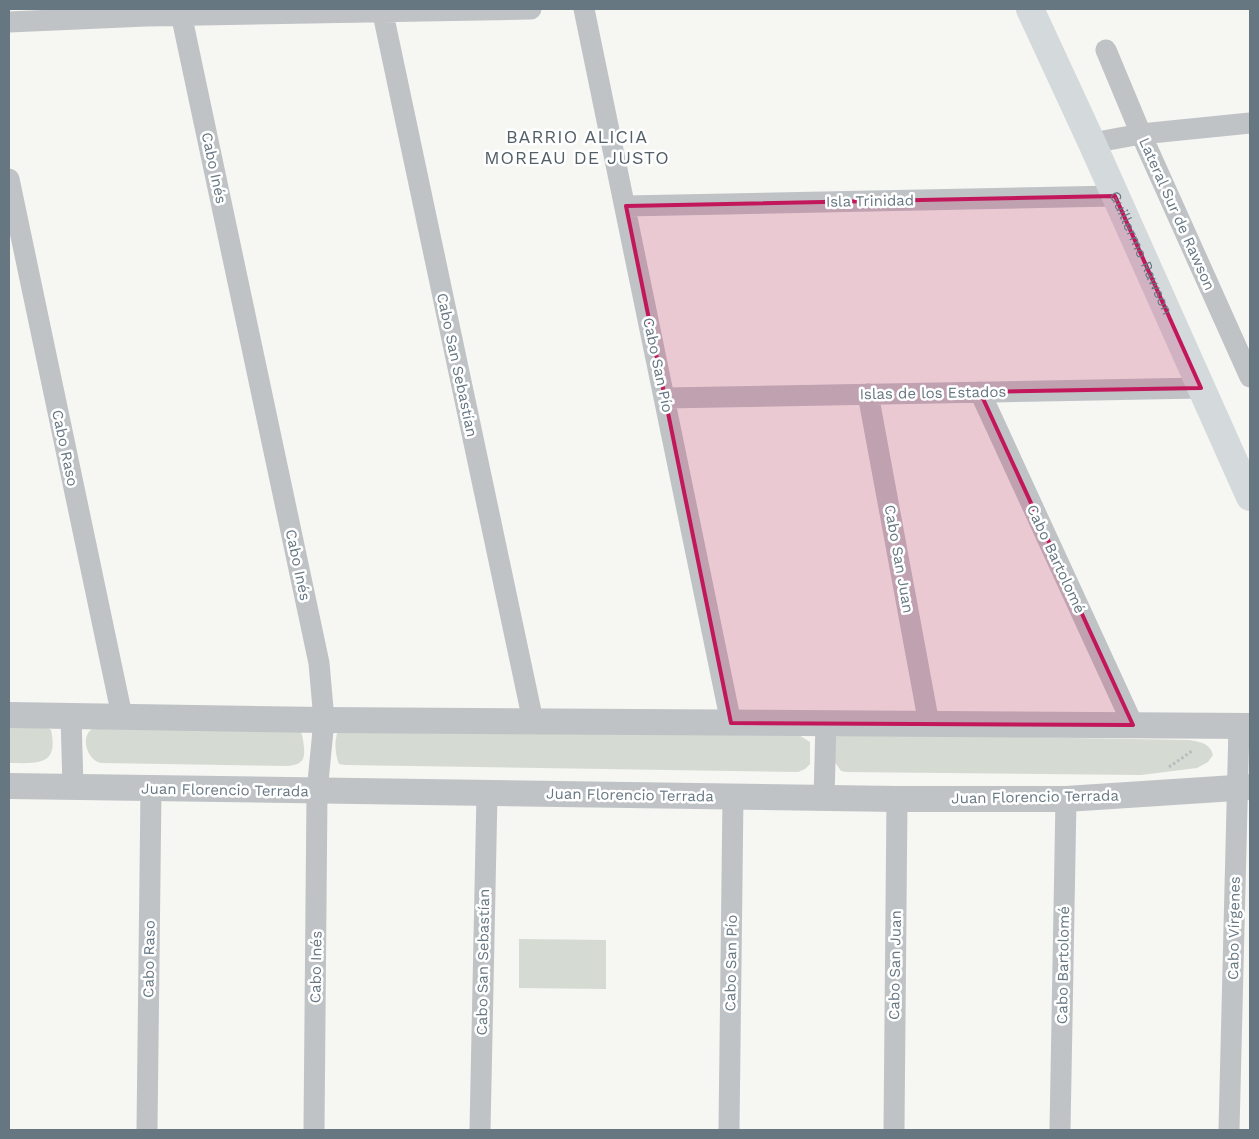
<svg xmlns="http://www.w3.org/2000/svg" width="1259" height="1139" font-family="'Work Sans',sans-serif">
	<style>
		.green { fill: #d5dbd2 }
		.lines { fill: none; stroke-linecap: round; stroke-linejoin: round }
		.path { stroke: #b9bcbe; stroke-width: 3; stroke-dasharray: 2.5 2.5; stroke-linecap: butt }
		.minor { stroke: #bfc3c6; stroke-width: 21 }
		.tertiary { stroke: #bfc3c6; stroke-width: 26 }
		.secondary { stroke: #d4d9dc; stroke-width: 28 }
		.marked { fill: #c2185b; fill-opacity: 0.2; stroke: #c2185b; stroke-width: 4; stroke-linejoin: round }
		.labels { text-anchor: middle; stroke-width: 5; stroke-linejoin: round; paint-order: stroke }
		.street-label { font-size: 15px; fill: #667782; stroke: #fff }
		.quarter-label { font-size: 18px; letter-spacing: 1px; fill: #536068; stroke: #fff }
	</style>
	<rect width="100%" height="100%" fill="#f6f6f2"/>
	<path class="green" d="M9,726H45L51,730C59,767 37,763 9,763Z
		M92,729L300,730C303,736 303,740 304,747C305,761 302,764 288,766L101,763C87,760 80,737 92,729Z
		M338,731L799,735L810,742V764L805,769L798,772L345,765L339,764C335,755 334,740 338,731Z
		M844,734L1189,740C1200,742 1210,743 1213,755L1208,762L1197,768L1141,775L846,772L841,771L834,761V739L837,736Z
		M519,939L606,940V989L519,988Z"/>
	<g class="lines">
		<path class="path" d="M1169,767L1192,751"/>
		<path class="minor" d="M180,9L319,663L324,720L317,792L314,1130
			M382,9L533,721
			M584,9L731,723
			M9,22L146,16L531,9
			M1106,50L1141,134L1250,377
			M1092,143L1141,134L1250,123
			M9,179L122,716
			M626,206L1115,196
			M980,392L1133,725
			M868,394L929,724
			M665,398L1201,388
			M71,716L73,787
			M824,798L826,723
			M147,1130L151,788
			M480,1130L487,793
			M729,1130L733,796
			M894,1130L897,799
			M1060,1130L1066,799
			M1229,1130L1239,726"/>
		<path class="tertiary" d="M9,715L324,720L1250,726
			M9,786L897,799H1066L1250,787"/>
		<path class="secondary" id="s1" d="M1030,9L1092,143L1250,497"/>
	</g>
	<path class="marked" d="M1115,196L1201,388L980,392L1133,725L731,723L626,206Z"/>
	<g class="labels">
		<g class="street-label">
			<text transform="translate(214 168) rotate(78)" y="5">Cabo Inés</text>
			<text transform="translate(870 201) rotate(-1)" y="5">Isla Trinidad</text>
			<text transform="translate(1177 214) rotate(66)" y="5">Lateral Sur de Rawson</text>
			<text dy="5" stroke="none"><textPath href="#s1" startOffset="268">Guillermo Rawson</textPath></text>
			<text transform="translate(457 365) rotate(78)" y="5">Cabo San Sebastían</text>
			<text transform="translate(658 365) rotate(78)" y="5">Cabo San Pío</text>
			<text transform="translate(933 393) rotate(-1)" y="5">Islas de los Estados</text>
			<text transform="translate(65 448) rotate(78)" y="5">Cabo Raso</text>
			<text transform="translate(899 559) rotate(80)" y="5">Cabo San Juan</text>
			<text transform="translate(1056 559) rotate(65)" y="5">Cabo Bartolomé</text>
			<text transform="translate(298 565) rotate(78)" y="5">Cabo Inés</text>
			<text transform="translate(225 790) rotate(1)" y="5">Juan Florencio Terrada</text>
			<text transform="translate(630 795) rotate(1)" y="5">Juan Florencio Terrada</text>
			<text transform="translate(1035 797) rotate(-1)" y="5">Juan Florencio Terrada</text>
			<text transform="translate(1234 928) rotate(-89)" y="5">Cabo Vírgenes</text>
			<text transform="translate(149 959) rotate(-89)" y="5">Cabo Raso</text>
			<text transform="translate(483 962) rotate(-89)" y="5">Cabo San Sebastían</text>
			<text transform="translate(731 963) rotate(-89)" y="5">Cabo San Pío</text>
			<text transform="translate(895 965) rotate(-89)" y="5">Cabo San Juan</text>
			<text transform="translate(1063 965) rotate(-89)" y="5">Cabo Bartolomé</text>
			<text transform="translate(316 967) rotate(-89)" y="5">Cabo Inés</text>
		</g>
		<g class="quarter-label">
			<text x="577" y="143">BARRIO ALICIA<tspan x="577" dy="21">MOREAU DE JUSTO</tspan></text>
		</g>
	</g>
	<rect width="1259" height="1139" fill="none" stroke="#667782" stroke-width="20"/>
</svg>
